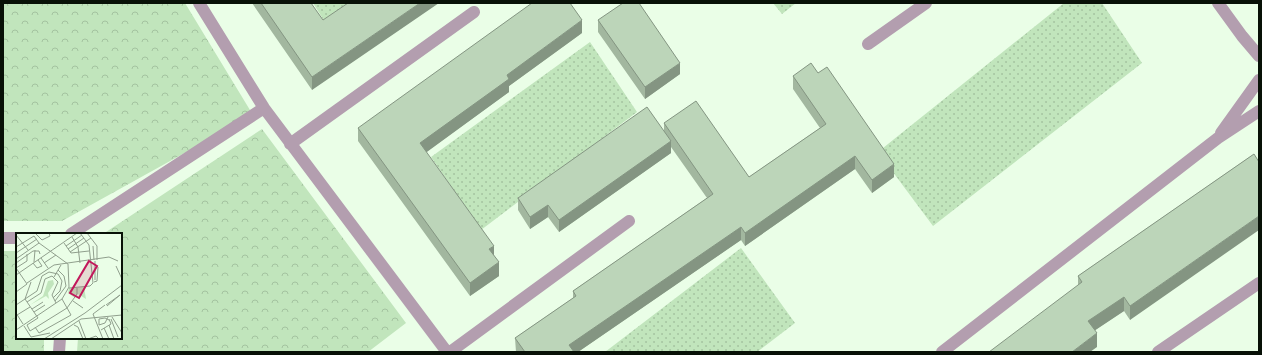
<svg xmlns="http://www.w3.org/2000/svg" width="1262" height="355" font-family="'Golos Text',sans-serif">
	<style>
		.forest { fill: url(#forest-crowns) }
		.garden { fill: url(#garden-dots) }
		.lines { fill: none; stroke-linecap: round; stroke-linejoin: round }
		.minor { stroke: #b39eaf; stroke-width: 12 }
		.wall { fill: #a2b79f }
		.shaded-wall { fill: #849582 }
		.building { fill: #bcd5b9; stroke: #849582 }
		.inset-road { fill: none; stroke: #909f8d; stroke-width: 1 }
		.view { fill: #c2185b; fill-opacity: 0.15; stroke: #c2185b; stroke-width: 2 }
		.inset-edge { fill: none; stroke: #081107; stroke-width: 2 }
	</style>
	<defs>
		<pattern id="forest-crowns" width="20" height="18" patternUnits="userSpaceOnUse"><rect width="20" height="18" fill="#c1e5bc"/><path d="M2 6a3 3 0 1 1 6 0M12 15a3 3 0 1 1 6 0" fill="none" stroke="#a4c3a0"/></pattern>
		<pattern id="garden-dots" width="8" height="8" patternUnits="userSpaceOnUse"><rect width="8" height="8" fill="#c1e5bc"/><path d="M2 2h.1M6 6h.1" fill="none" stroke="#a4c3a0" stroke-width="1.8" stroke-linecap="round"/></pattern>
	</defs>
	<rect width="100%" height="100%" fill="#eafee7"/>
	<path class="forest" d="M3,3H185L253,115L62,221H3Z
		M262,129L406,323L368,352H77L78,338H121V234H103Z
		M3,251H17V338H44V352H3Z"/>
	<path class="garden" d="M313,3H360L328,27Z
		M773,3H796L782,14Z
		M1064,3H1102L1142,63L933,226L878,152Z
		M590,42L637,112L481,230L431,157Z
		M741,248L795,323L757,352H605Z"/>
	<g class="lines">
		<path class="minor" d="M199,3L264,108L447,352
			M1218,3L1242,36L1259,56
			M868,44L926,3
			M1221,133L1259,80
			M290,144L474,12
			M71,234L264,108
			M3,238H17
			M59,352L60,338
			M450,352L629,221
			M942,352L1218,138L1259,111
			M1158,352L1259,283"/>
	</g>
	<path class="wall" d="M252,3H311L323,20L312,90Z
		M598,20L680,74L645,99L598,32Z
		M582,33L509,86V92L426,152L494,255L499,276L470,296L358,141V128Z
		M793,76L894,177L872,193L855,169L745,246L741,240L578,352H516L515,338L573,298V291L707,198L671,147V153L559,232L548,217L530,229L518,210V198L664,131V123L749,177L820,128L793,89Z
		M1254,154L1130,320L1124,311L1095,330L1097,347L1078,285V276Z"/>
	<path class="shaded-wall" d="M420,3H439L312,90V77Z
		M582,20V33L509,86V92L420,157V143L507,75Z
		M680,63V74L645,99V87Z
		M671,141V153L559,232V220Z
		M855,156V169L745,246V233Z
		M894,164V177L872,193V180Z
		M548,205V217L530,229V217Z
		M1259,216V230L1130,320V306Z
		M741,227V240L578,352H569V345Z
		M494,246V259L489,249Z
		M499,262V276L470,296V283Z
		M1124,297V311L1088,335V321Z
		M1097,333V347L1090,352H1072Z"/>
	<path class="building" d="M261,3H311L323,20L348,3H420L312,77Z
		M532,3H570L582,20L507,75L509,79L420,143L494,246L489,249L499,262L470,283L358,128Z
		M623,3H639L680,63L645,87L598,20Z
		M811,63L818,73L827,67L894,164L872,180L855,156L745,233L741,227L569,345L574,352H525L515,338L576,296L573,291L713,194L664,123L696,101L749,177L826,124L793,76Z
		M647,107L671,141L559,220L548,205L530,217L518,198Z
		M1254,154L1259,162V216L1130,306L1124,297L1088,321L1097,333L1072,352H989L1082,282L1078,276Z"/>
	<g transform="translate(16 233)">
		<rect width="106" height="106" fill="#eafee7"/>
		<path d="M68,54L70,66L62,61L59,65L52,60L53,55Z" fill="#c1e5bc"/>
		<path d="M37,47L38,51L32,60L33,66L30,63L14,72L27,63L32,48Z" fill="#c1e5bc"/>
		<path class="inset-road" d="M19,0L26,7L34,3L33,0M71,0L81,13V27M0,2L12,17M56,4L62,14L64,30M48,10L55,20L73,18M50,13L66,2M77,13L78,27M0,14L18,3L23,10L52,31L53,54L46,66L0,97M52,16L68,5M54,19L75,5M0,20L21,6M25,25L32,35M0,26L23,10M18,29L19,17M0,30L17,18H23L24,21M17,30L21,35L26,33L22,27M28,30L40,22M100,33L106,46M0,35L11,51M0,35L11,28V21M0,42L61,0M38,44L45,32M79,47V28M15,49L9,66L22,85L11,92L14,98L51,75L61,61V55M78,49L81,48L82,34M11,50L38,32L93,24L102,28M53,55L74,53L77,50L73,12L64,0M0,59L11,51M39,68L50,53L48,43L42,37M57,68L67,75M11,69L25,60L29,46L36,43L42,49L36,62L40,70M0,72L21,58L26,43L33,39L42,41L46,48L44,58L37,65M90,72L104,62L91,73M16,76L27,69M18,79L29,72M0,80L7,91M1,82L14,74M92,84L89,90L83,92V86L89,85L93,87M96,84L106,100M95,86L102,104M63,88L70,106M58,92L62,94L67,106M93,92L98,106M8,93L15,104M19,94L23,100L55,82L46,66M88,95L93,106M85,97L95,91L93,86M15,104L34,100M28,106L69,80L106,52M35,106L65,86L106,82M72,106L80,103L83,106M87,106L77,81L89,72"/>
		<path class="view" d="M73,28L81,33L63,65L54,60Z"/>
		<rect width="106" height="106" class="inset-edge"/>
	</g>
	<rect width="1262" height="355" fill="none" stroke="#081107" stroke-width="8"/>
</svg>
